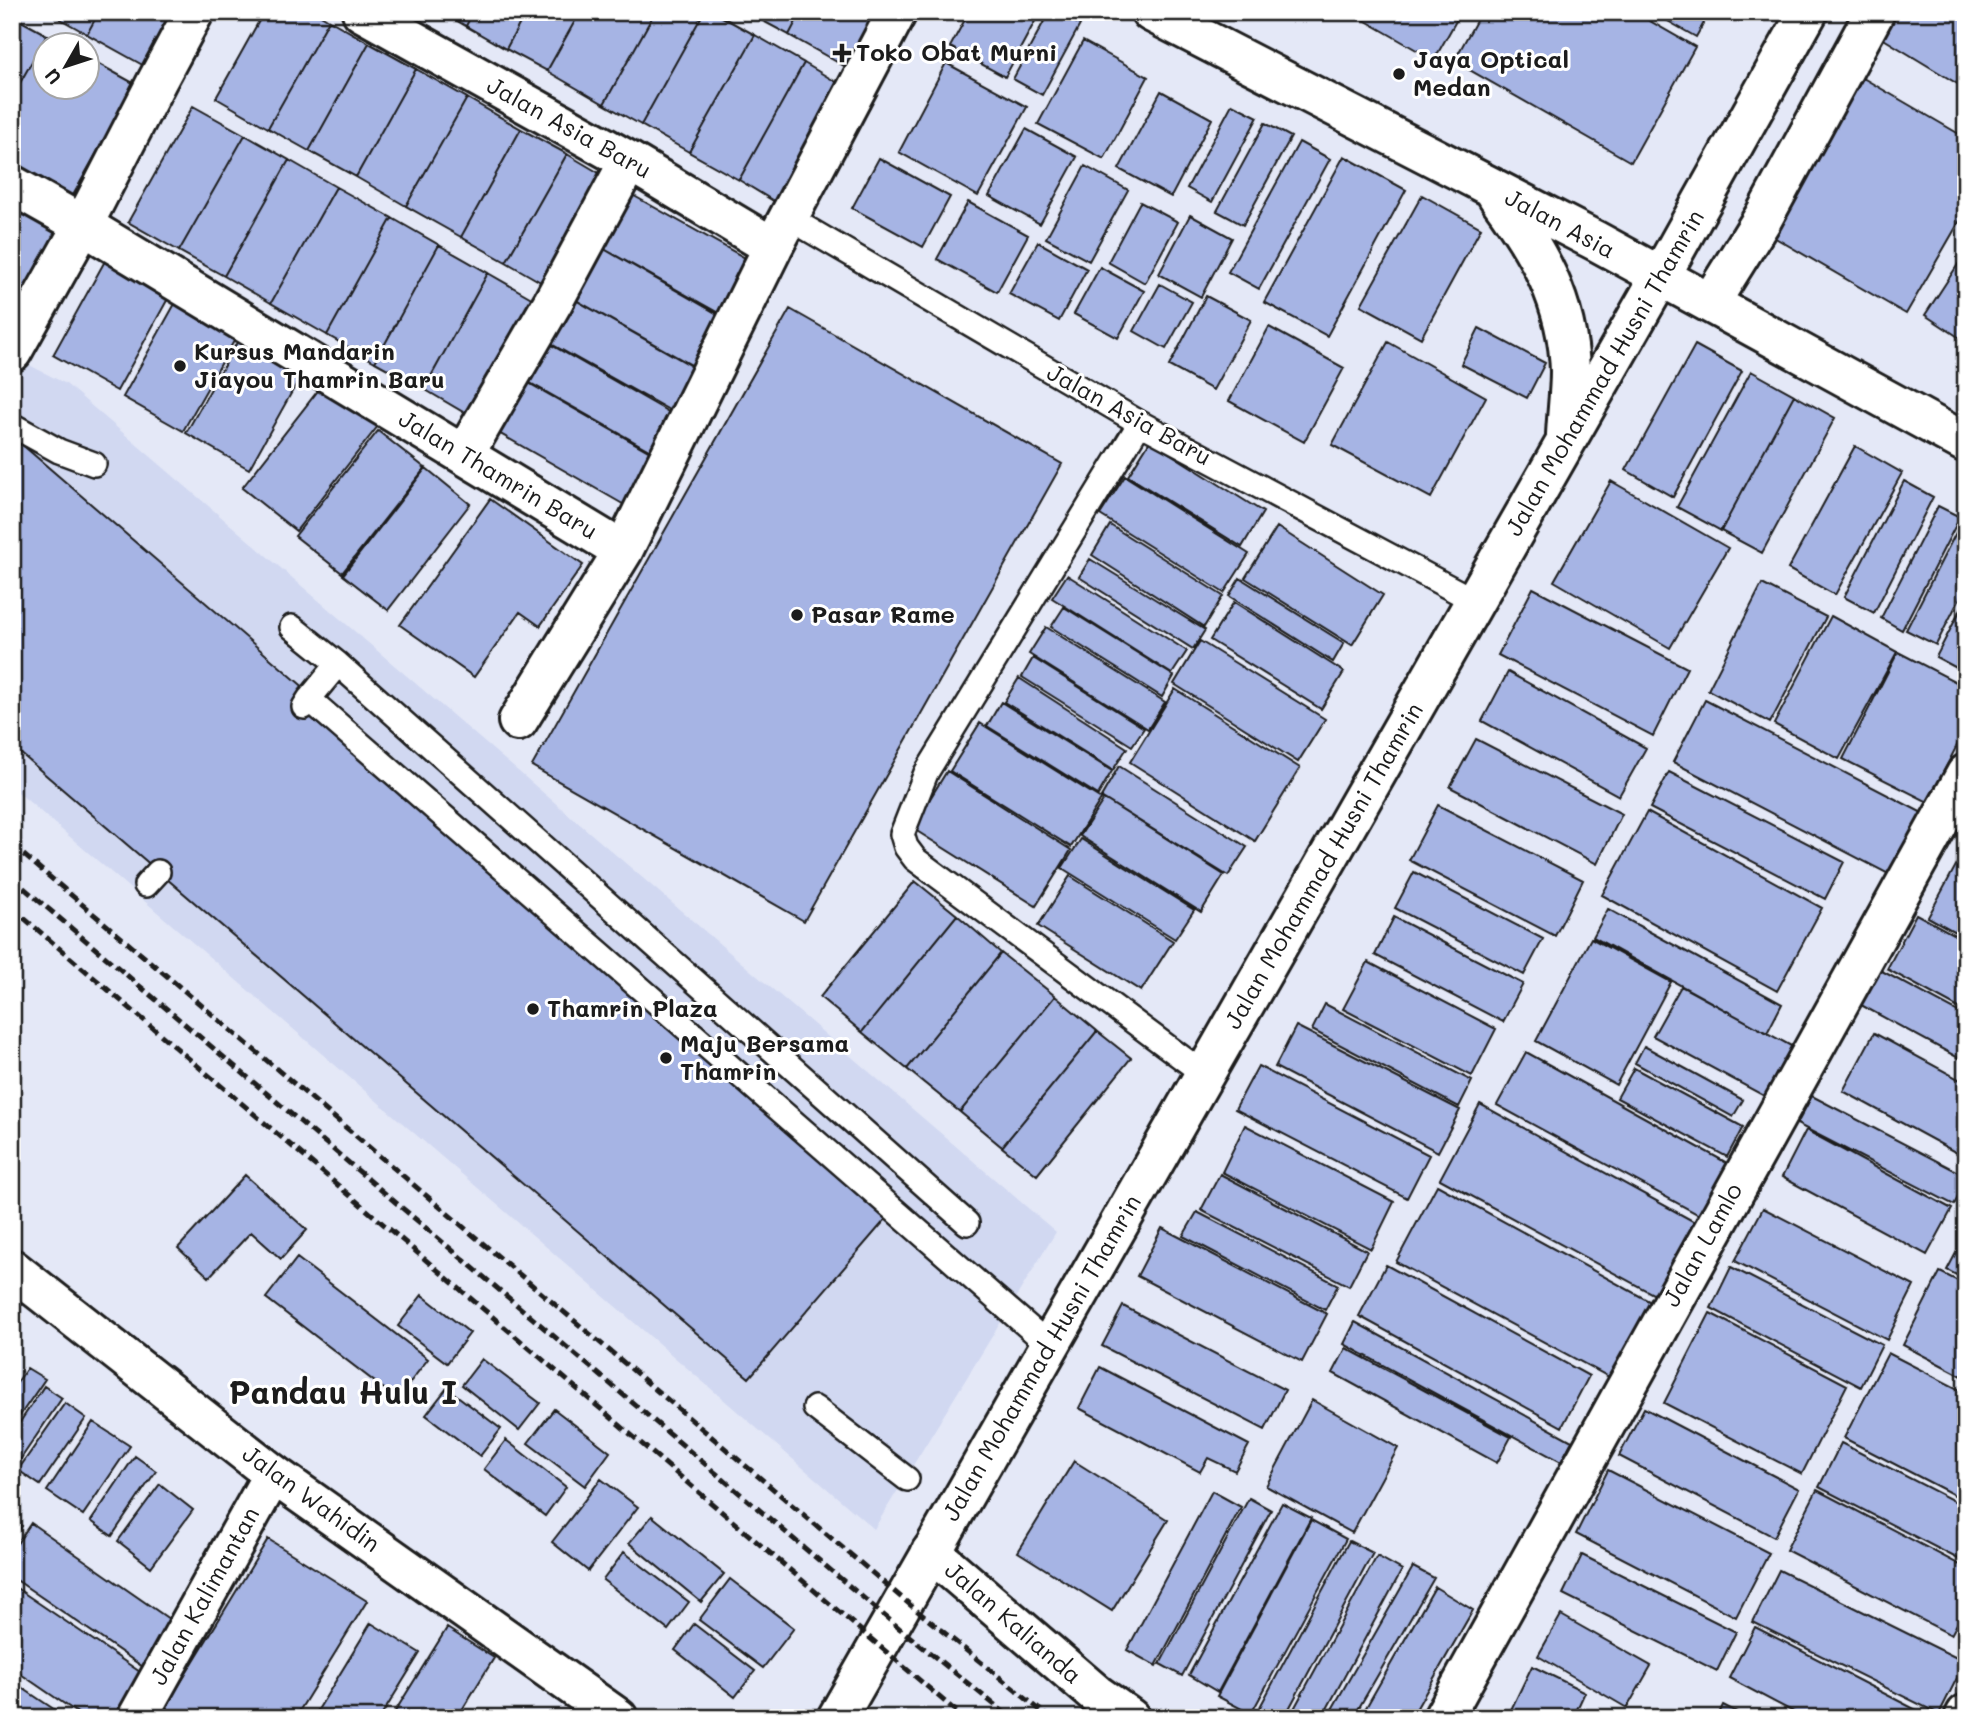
<svg xmlns="http://www.w3.org/2000/svg" width="1978" height="1730" font-family="Mali,sans-serif">
	<style>
		.built { fill: #d1d8f1 }
		.building { fill: #a6b4e4; stroke: #1c1c1c; stroke-width: 2 }
		.lines { fill: none; stroke-linecap: round; stroke-linejoin: round }
		.lane-casing { stroke: #1c1c1c; stroke-width: 28 }
		.street-casing { stroke: #1c1c1c; stroke-width: 44 }
		.secondary-casing { stroke: #1c1c1c; stroke-width: 44 }
		.lane { stroke: #fff; stroke-width: 23 }
		.street { stroke: #fff; stroke-width: 38 }
		.secondary { stroke: #fff; stroke-width: 38 }
		.rail { stroke: #1c1c1c; stroke-width: 5; stroke-dasharray: 10 5; stroke-linecap: butt }
		.poi-dot { fill: #1c1c1c; stroke: #fff; stroke-width: 2.5 }
		.labels { text-anchor: middle; stroke-width: 6; stroke-linejoin: round; paint-order: stroke }
		.poi-label { font-size: 24px; font-weight: bold; fill: #1c1c1c; stroke: #fff; text-anchor: start }
		.street-label { font-size: 24px; fill: #1c1c1c; stroke: #fff }
		.district-label { font-size: 32px; font-weight: bold; fill: #1c1c1c; stroke: #fff }
	</style>
	<rect width="100%" height="100%" fill="#e4e8f7"/>
	<filter id="ink" filterUnits="userSpaceOnUse"><feTurbulence type="fractalNoise" baseFrequency=".0143" numOctaves="2"/><feDisplacementMap in="SourceGraphic" scale="14" xChannelSelector="R" yChannelSelector="G"/><feConvolveMatrix kernelMatrix="1 2 1 2 8 2 1 2 1" color-interpolation-filters="sRGB"/></filter>
	<g filter="url(#ink)">
		<path class="built" d="M12,356L66,384L1056,1232L874,1529L12,787Z"/>
		<path class="building" d="M48,12H99L87,34Z
			M99,12H179L148,68L87,34Z
			M264,12H316L329,20L268,128L216,98Z
			M442,12H473L466,26Z
			M473,12H526L506,49L466,26Z
			M526,12H580L547,71L506,49Z
			M580,12H655L604,104L547,71Z
			M655,12H704L641,125L604,104Z
			M704,12H713L755,35L689,152L641,125Z
			M746,12H768L763,21Z
			M768,12H801L789,35L763,21Z
			M801,12H885L853,71L789,35Z
			M969,12H1040L1005,77L950,47Z
			M1049,12H1057L1080,25L1042,95L1013,79Z
			M1362,12H1461L1434,60L1359,17Z
			M1481,12H1634L1695,47L1631,162L1454,61Z
			M1652,12H1710L1696,37Z
			M1890,12H1966V89L1877,35Z
			M12,16L47,35L12,97Z
			M329,20L369,43L309,151L268,128Z
			M47,35L65,46H46V88H88V58L135,84L71,199L12,165V97Z
			M755,35L804,63L739,180L689,152Z
			M1083,41L1148,77L1104,159L1038,124Z
			M369,43L416,69L356,177L309,151Z
			M804,63L843,86L777,203L739,180Z
			M946,63L1027,107L978,196L899,152Z
			M416,69L467,98L406,206L356,177Z
			M1863,78L1966,138V210L1906,314L1772,236Z
			M1161,91L1212,119L1171,197L1119,169Z
			M467,98L521,129L461,237L406,206Z
			M1232,104L1258,117L1212,202L1187,188Z
			M193,106L245,135L179,251L128,222Z
			M1265,123L1291,137L1243,225L1217,211Z
			M521,129L567,154L506,262L461,237Z
			M1026,129L1077,157L1040,224L989,196Z
			M245,135L289,160L224,276L179,251Z
			M1299,142L1330,159L1259,289L1228,272Z
			M567,154L611,180L551,288L506,262Z
			M1344,156L1406,190L1327,336L1264,302Z
			M879,158L950,197L923,247L852,208Z
			M289,160L336,187L271,303L224,276Z
			M1085,166L1128,190L1089,261L1046,238Z
			M336,187L392,218L327,335L271,303Z
			M627,192L763,268L733,321L597,245Z
			M1422,195L1481,228L1421,338L1361,305Z
			M12,202L58,228L12,311Z
			M968,202L1028,235L997,292L937,259Z
			M1140,202L1178,222L1145,283L1108,262Z
			M1190,215L1232,238L1201,297L1159,274Z
			M392,218L439,245L375,362L327,335Z
			M1038,242L1087,269L1059,321L1009,294Z
			M439,245L488,273L424,389L375,362Z
			M597,245L733,323L704,372L569,296Z
			M1966,252V342L1925,315Z
			M106,259L170,295L117,391L53,355Z
			M1100,267L1144,291L1118,338L1074,314Z
			M488,273L535,300L470,416L424,389Z
			M1160,284L1192,302L1166,349L1134,331Z
			M1206,296L1251,320L1213,390L1169,366Z
			M570,297L704,373L680,416L546,341Z
			M177,300L238,334L183,431L123,397Z
			M790,309L1062,464L804,921L532,766Z
			M1269,327L1344,368L1304,442L1229,401Z
			M1479,328L1545,363L1527,398L1461,364Z
			M240,337L303,372L249,469L186,433Z
			M546,342L679,418L658,455L525,380Z
			M1388,342L1486,397L1431,498L1332,445Z
			M1695,345L1742,371L1673,497L1626,470Z
			M1751,371L1794,395L1721,531L1677,507Z
			M525,381L657,456L628,507L497,432Z
			M324,383L378,426L296,531L242,488Z
			M1794,395L1835,418L1762,553L1721,531Z
			M378,431L425,468L342,573L295,536Z
			M12,436L307,690L892,1212L749,1378L12,746Z
			M1150,441L1263,512L1242,547L1128,476Z
			M1855,446L1902,473L1835,595L1788,569Z
			M426,468L470,504L388,610L343,575Z
			M1125,476L1249,554L1224,593L1100,515Z
			M1611,481L1728,548L1670,648L1554,581Z
			M1904,481L1933,497L1874,613L1844,597Z
			M490,499L583,565L540,626L520,612L474,677L400,625Z
			M1938,506L1960,517L1902,630L1881,618Z
			M1966,513V586L1936,645L1906,630Z
			M1110,525L1223,596L1204,627L1092,555Z
			M1277,527L1383,595L1352,645L1245,578Z
			M1090,559L1205,630L1193,649L1079,577Z
			M1067,575L1187,651L1172,674L1052,598Z
			M1240,578L1344,643L1333,662L1229,596Z
			M1762,584L1826,617L1770,723L1708,690Z
			M1533,588L1687,668L1653,736L1498,655Z
			M1966,599V673L1936,657Z
			M1234,602L1344,672L1321,709L1210,640Z
			M1064,607L1174,676L1162,697L1051,627Z
			M1831,616L1897,652L1839,759L1774,724Z
			M1046,627L1165,702L1148,729L1029,654Z
			M1200,641L1325,719L1298,762L1174,684Z
			M1898,652L1966,687V728L1928,802L1843,759Z
			M1033,658L1144,728L1132,746L1022,677Z
			M1508,672L1646,748L1619,796L1482,721Z
			M1019,678L1127,748L1113,770L1004,702Z
			M1175,689L1300,768L1255,841L1130,762Z
			M1705,700L1932,818L1900,880L1673,762Z
			M1001,702L1112,771L1098,795L987,726Z
			M980,723L1101,799L1071,847L950,771Z
			M1476,739L1622,814L1597,864L1450,787Z
			M1119,766L1247,847L1228,876L1101,797Z
			M947,771L1071,850L1036,906L912,828Z
			M1669,772L1844,862L1825,899L1650,808Z
			M1104,799L1224,875L1201,912L1080,836Z
			M1438,805L1583,880L1555,936L1409,860Z
			M1647,812L1822,908L1777,991L1602,895Z
			M1081,839L1194,910L1175,939L1062,868Z
			M1960,858L1966,861V938L1928,917Z
			M1414,872L1543,939L1524,975L1395,908Z
			M1070,876L1173,941L1141,991L1038,926Z
			M915,881L957,915L862,1032L820,997Z
			M1608,909L1782,1004L1767,1033L1593,937Z
			M1916,914L1966,941V1012L1887,969Z
			M957,915L1001,953L907,1069L862,1032Z
			M1394,917L1523,984L1503,1022L1375,955Z
			M1591,938L1671,982L1616,1085L1536,1041Z
			M1001,953L1055,996L960,1112L907,1069Z
			M1368,962L1496,1029L1472,1076L1343,1009Z
			M1880,970L1966,1016V1062L1861,1005Z
			M1681,986L1793,1047L1766,1097L1653,1036Z
			M1055,996L1097,1031L1002,1147L960,1112Z
			M1325,1004L1472,1081L1459,1107L1312,1030Z
			M1296,1026L1460,1110L1438,1152L1275,1067Z
			M1097,1031L1131,1058L1037,1175L1002,1147Z
			M1874,1033L1966,1083V1158L1843,1091Z
			M1644,1046L1743,1100L1733,1117L1635,1063Z
			M1526,1052L1727,1163L1699,1215L1497,1105Z
			M1258,1066L1429,1155L1407,1198L1235,1109Z
			M1634,1068L1743,1127L1727,1157L1617,1098Z
			M1812,1096L1966,1176V1181L1954,1205L1797,1124Z
			M1480,1104L1702,1226L1662,1299L1440,1179Z
			M1245,1125L1394,1202L1371,1249L1222,1172Z
			M1806,1130L1952,1209L1927,1255L1782,1177Z
			M1220,1174L1367,1251L1349,1286L1201,1210Z
			M245,1175L307,1230L281,1259L251,1232L209,1277L178,1248Z
			M1437,1185L1658,1306L1618,1382L1396,1262Z
			M1763,1208L1914,1286L1887,1340L1735,1261Z
			M1197,1212L1338,1285L1325,1310L1183,1236Z
			M1162,1228L1327,1314L1302,1362L1137,1276Z
			M1966,1234V1280L1947,1270Z
			M297,1258L428,1359L397,1399L266,1298Z
			M1386,1265L1589,1376L1562,1427L1359,1316Z
			M1731,1267L1882,1345L1861,1387L1711,1308Z
			M1940,1272L1966,1285V1378L1903,1345Z
			M422,1295L470,1333L447,1363L398,1326Z
			M1123,1306L1285,1390L1265,1430L1102,1346Z
			M1710,1313L1847,1385L1802,1474L1664,1403Z
			M1355,1322L1572,1441L1561,1462L1344,1344Z
			M1346,1348L1511,1437L1497,1463L1333,1373Z
			M1888,1353L1966,1393V1501L1844,1438Z
			M482,1359L540,1403L519,1430L462,1385Z
			M1100,1367L1249,1445L1235,1471L1208,1458L1200,1472L1079,1408Z
			M27,1368L45,1379L12,1427V1390Z
			M44,1386L62,1398L20,1460L12,1455V1434Z
			M447,1388L501,1429L480,1456L426,1415Z
			M1312,1400L1398,1448L1352,1533L1266,1486Z
			M65,1403L86,1418L40,1485L18,1470Z
			M1644,1408L1799,1489L1774,1537L1619,1456Z
			M554,1409L610,1452L585,1486L528,1443Z
			M93,1422L130,1446L83,1515L47,1491Z
			M506,1440L566,1487L545,1516L484,1469Z
			M1841,1443L1966,1507V1563L1819,1487Z
			M135,1456L156,1471L112,1536L91,1521Z
			M1074,1461L1168,1520L1112,1611L1018,1552Z
			M1608,1470L1769,1553L1736,1617L1576,1534Z
			M601,1479L638,1507L588,1571L552,1542Z
			M160,1484L193,1510L151,1567L118,1541Z
			M1817,1490L1966,1568V1607L1951,1635L1786,1550Z
			M1212,1491L1241,1507L1156,1666L1127,1650Z
			M1249,1498L1271,1510L1182,1676L1160,1664Z
			M1282,1503L1311,1518L1218,1692L1189,1675Z
			M652,1516L724,1574L701,1602L629,1543Z
			M12,1519L22,1526L12,1540Z
			M1311,1520L1346,1539L1251,1714L1217,1696Z
			M31,1523L179,1626L149,1671L12,1577V1551Z
			M268,1539L367,1601L295,1718H159Z
			M1349,1541L1373,1553L1284,1718H1254Z
			M624,1552L689,1602L668,1630L603,1580Z
			M1582,1555L1736,1632L1717,1671L1563,1594Z
			M1377,1556L1402,1570L1322,1718H1289Z
			M1413,1567L1434,1578L1353,1718H1327Z
			M1779,1570L1965,1662L1939,1714L1753,1622Z
			M730,1579L794,1628L763,1668L699,1620Z
			M12,1585L146,1676L119,1718H85L12,1668Z
			M1435,1587L1473,1610L1411,1718H1360Z
			M1561,1615L1651,1666L1627,1708L1538,1656Z
			M371,1623L420,1653L380,1718H313Z
			M694,1624L755,1671L735,1697L675,1650Z
			M1755,1627L1926,1715L1924,1718H1805L1729,1678Z
			M447,1628L494,1658L457,1718H391Z
			M1532,1666L1585,1692L1573,1718H1507Z
			M12,1681L67,1718H12Z
			M1723,1705L1748,1718H1717Z"/>
		<g class="lines">
			<g class="lane-casing">
				<path id="lane" d="M789,218L1140,423L1475,601
					M1140,423L926,773L902,834L906,847L915,859L1204,1074
					M12,425L59,451L94,464
					M292,627L338,664L967,1223
					M309,699L338,664
					M304,707L309,699L1049,1345
					M146,885L158,872
					M815,1408L907,1479"/>
			</g>
			<g class="street-casing">
				<path id="street" d="M362,12L629,161L773,247
					M12,185L83,225L623,551
					M12,352L83,225L157,81L194,12
					M464,455L553,302L629,161
					M518,721L623,551L773,247L897,12
					M931,1552L1096,1694L1130,1718
					M137,1718L273,1474
					M1443,1718L1966,774
					M1964,1718L1966,1714"/>
			</g>
			<g class="secondary-casing">
				<path id="secondary" d="M1151,12L1596,241L1966,443
					M1497,195C1537,249 1568,301 1570,371C1570,392 1567,414 1566,435
					M1710,303L1763,218L1875,12
					M12,1269L273,1474L618,1718
					M837,1718L1660,277L1808,12"/>
			</g>
			<use href="#lane" class="lane"/>
			<use href="#street" class="street"/>
			<use href="#secondary" class="secondary"/>
			<path class="rail" d="M12,845L915,1609L1050,1718
				M12,878L899,1628L1011,1718
				M12,908L964,1718"/>
		</g>
	</g>
	<g class="poi-dot">
		<path d="M838.5 42.5h7v7h7v7h-7v7h-7v-7h-7v-7h7z"/>
		<circle cx="1399" cy="74" r="7"/>
		<circle cx="180" cy="366" r="7"/>
		<circle cx="797" cy="615" r="7"/>
		<circle cx="533" cy="1009" r="7"/>
		<circle cx="666" cy="1058" r="7"/>
	</g>
	<g class="labels">
		<g class="poi-label">
			<text x="856" y="61">Toko Obat Murni</text>
			<text x="1413" y="68">Jaya Optical<tspan x="1413" dy="28">Medan</tspan></text>
			<text x="194" y="360">Kursus Mandarin<tspan x="194" dy="28">Jiayou Thamrin Baru</tspan></text>
			<text x="811" y="623">Pasar Rame</text>
			<text x="547" y="1017">Thamrin Plaza</text>
			<text x="680" y="1052">Maju Bersama<tspan x="680" dy="28">Thamrin</tspan></text>
		</g>
		<g class="street-label">
			<text transform="translate(569 128) rotate(29)" y="8">Jalan Asia Baru</text>
			<text transform="translate(1560 224) rotate(28)" y="8">Jalan Asia</text>
			<text transform="translate(1605 373) rotate(-60)" y="8">Jalan Mohammad Husni Thamrin</text>
			<text transform="translate(1129 415) rotate(29)" y="8">Jalan Asia Baru</text>
			<text transform="translate(498 475) rotate(31)" y="8">Jalan Thamrin Baru</text>
			<text transform="translate(1324 866) rotate(-60)" y="8">Jalan Mohammad Husni Thamrin</text>
			<text transform="translate(1703 1245) rotate(-61)" y="8">Jalan Lamlo</text>
			<text transform="translate(1042 1358) rotate(-60)" y="8">Jalan Mohammad Husni Thamrin</text>
			<text transform="translate(311 1499) rotate(36)" y="8">Jalan Wahidin</text>
			<text transform="translate(205 1596) rotate(-61)" y="8">Jalan Kalimantan</text>
			<text transform="translate(1013 1623) rotate(41)" y="8">Jalan Kalianda</text>
		</g>
		<g class="district-label">
			<text x="343" y="1404">Pandau Hulu I</text>
		</g>
	</g>
	<rect width="1978" height="1730" fill="none" stroke="#fff" stroke-width="42"/>
	<rect x="21" y="21" width="1936" height="1688" fill="none" stroke="#1c1c1c" stroke-width="2.5" filter="url(#ink)"/>
	<g transform="translate(66 66) rotate(231)"><circle r="33" fill="#ffffff" stroke="#a4a4a4" stroke-width="2"/>
	<path d="M0-5L12 26L0 18L-12 26Z" fill="#1c1c1c"/>
	<text y="-10" font-size="19" font-weight="bold" text-anchor="middle" fill="#1c1c1c">U</text>
	</g>
</svg>
